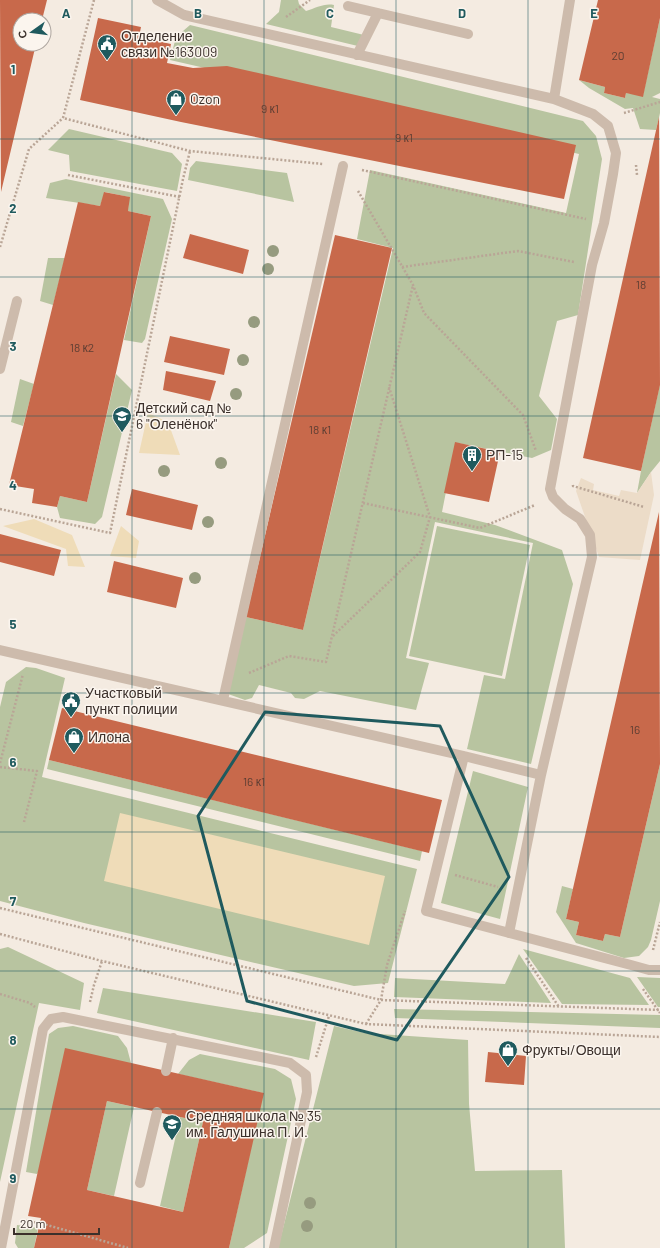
<svg xmlns="http://www.w3.org/2000/svg" width="660" height="1248" font-family="Barlow,sans-serif">
	<style>
		.green { fill: #b8c4a0 }
		.sand { fill: #efdcb8 }
		.plaza { fill: #ecdcc8 }
		.building { fill: #c8694b; fill-rule: evenodd }
		.lines { fill: none; stroke-linecap: round; stroke-linejoin: round }
		.path { stroke: #b9a596; stroke-width: 2.5; stroke-dasharray: 2 2; stroke-linecap: butt }
		.service { stroke: #cdbbac; stroke-width: 10 }
		.tree { fill: #969b7f }
		.marked { fill: none; stroke: #1f5a5e; stroke-width: 3; stroke-linejoin: round }
		.grid { fill: none; stroke: #1f5a5e; stroke-width: 1; stroke-opacity: 0.55 }
		.labels { text-anchor: middle; stroke-width: 3; stroke-linejoin: round; paint-order: stroke }
		.number-label { font-size: 12px; fill: #5e3e33 }
		.poi-label { font-size: 14px; fill: #3b302b; stroke: #fbf5ee; text-anchor: start }
		.grid-label { font-size: 13px; text-anchor: middle; font-weight: bold; fill: #1f5a5e; stroke: #fbf5ee; stroke-width: 3; stroke-linejoin: round; paint-order: stroke }
	</style>
	<rect width="100%" height="100%" fill="#f4ebe1"/>
	<path class="green" d="M281,0H298L299,4L306,11C316,8 324,3 334,5L331,27L364,35L362,47L266,24L279,12Z
		M660,18V93L652,97L660,99V113L656,130L640,129L633,108L625,109L589,88L579,80L605,87L604,93L625,98L626,93L643,95Z
		M190,25L559,115L583,121L596,136L602,159L578,315L557,321L539,396L557,419L551,450L532,458L458,443L454,451L442,512L495,525L562,550L573,584L531,764L467,749L484,675L505,679L533,543L435,522L406,658L429,663L416,710L320,691L304,699L295,698L291,693L259,685L252,698L245,700L228,694L246,617L303,630L393,248L357,239L370,170L566,213L579,154L170,60L176,37Z
		M69,129L172,153L182,164L177,191L70,171L69,155L48,150Z
		M196,161L287,173L294,202L188,180L190,168Z
		M66,179L163,199L172,219L145,339L142,343L124,340L151,216L128,211L129,197L105,192L100,206L46,198L50,183Z
		M48,258H65L53,305L40,301Z
		M116,374L132,390L102,517L95,524L60,518L57,507L60,496L87,502Z
		M20,379L34,384L23,426L11,422Z
		M660,384V461L651,472L637,493L641,471Z
		M437,526L530,545L502,676L409,656Z
		M26,667L36,668L65,678L42,777L417,869L388,983L354,986L84,923L0,901V707L6,682Z
		M49,760L422,851L420,861L47,769Z
		M660,764V901L651,940L648,947L639,956L624,958L576,943L556,912L562,886L573,889L566,919L579,922L576,935L603,941L605,934L620,937Z
		M473,771L528,787L500,919L441,903Z
		M8,947L84,983L80,1010L39,1003L0,1182V949Z
		M523,949L630,978L649,1005L562,1004Z
		M519,954L551,1003L394,997L395,978L505,984Z
		M637,977L660,978V1007H658Z
		M103,988L316,1022L309,1060L97,1013Z
		M394,1009L660,1015V1028L395,1018Z
		M73,1026L118,1036L127,1048L131,1063L37,1174L26,1172L49,1034L58,1028Z
		M334,1026L365,1033L468,1040L469,1104L475,1171L562,1170L565,1248H278Z
		M200,1054L275,1069L291,1079L296,1099L267,1233L244,1248H229L263,1093L178,1074L189,1060Z
		M107,1101L134,1107L114,1196L87,1190Z
		M180,1117L203,1122L183,1212L160,1206Z
		M17,1225L38,1228L34,1248H18L15,1243Z"/>
	<path class="sand" d="M148,413L168,422L180,455L139,453Z
		M34,519L72,535L85,567L68,566L66,549L3,526Z
		M121,526L139,541L136,558L110,556Z
		M120,813L385,876L369,945L104,881Z"/>
	<path class="plaza" d="M651,472L654,495L640,560L599,557L576,491L581,478L594,484L593,490L619,496L621,490L637,493Z"/>
	<path class="building" d="M0,0H47L42,20H20V44H36L1,192Z
		M598,0H660V18L643,97L626,93L625,98L604,93L605,87L579,80Z
		M98,18L141,27L139,37L171,44L167,63L193,68L227,66L576,145L564,199L181,122L80,100Z
		M659,117L660,385L641,471L583,458Z
		M104,192L130,197L128,211L151,216L87,502L60,496L57,507L32,503L34,489L9,485L78,202L100,206Z
		M190,234L249,250L243,274L183,258Z
		M335,235L392,248L303,630L246,617Z
		M170,336L230,349L224,375L164,362Z
		M166,371L216,381L210,401L163,390Z
		M455,442L500,452L489,502L444,493Z
		M132,489L198,505L192,530L126,515Z
		M659,512L660,764L620,937L605,934L603,941L576,935L579,922L566,919Z
		M0,534L61,550L54,576L0,562Z
		M114,561L183,578L176,608L107,592Z
		M62,708L442,800L429,853L49,760Z
		M65,1048L264,1093L229,1248H34L41,1218L28,1216ZM107,1101L203,1122L183,1212L87,1190Z
		M488,1052L526,1056L524,1085L485,1082Z"/>
	<g class="lines">
		<path class="path" d="M94,0L63,118L190,151L323,164
			M286,17L310,0
			M624,113L660,102
			M636,165L637,175
			M362,170L586,219
			M68,175L180,197
			M358,191L413,285L424,313L523,415L536,451
			M0,247L29,149L63,118
			M402,267L518,251L574,262
			M573,485V486L644,507
			M363,503L480,528L535,505
			M0,509L110,533L183,179L190,151
			M333,636L420,552L430,517L389,387
			M249,673L289,656L326,662L413,285
			M0,763L23,674
			M0,767L37,771L24,822
			M455,875L498,887
			M0,908L381,1000L660,1010
			M0,934L102,961L366,1024L660,1037
			M653,950L660,922
			M526,958L559,1007
			M643,989L660,1013
			M0,994L30,1003L35,1007
			M90,1002L94,985L102,961
			M366,1024L381,1000L387,965L405,911
			M316,1057L329,1016
			M26,1221L40,1223L128,1248"/>
		<path class="service" d="M157,0L184,15L554,99L570,0
			M348,6L468,34
			M357,55L378,13
			M0,369L17,301
			M0,650L464,756L541,775
			M223,700L343,166
			M464,756L426,911L631,965L649,970H660
			M509,933L541,775L592,557L590,535L580,519L565,509L553,497L550,489L592,265L604,223L613,174L616,153L608,126L593,114L554,99
			M166,1071L173,1038
			M140,1183L157,1112
			M1,1248L43,1029L51,1019L63,1017L290,1063L306,1075L307,1092L274,1248"/>
	</g>
	<g class="tree">
		<circle cx="273" cy="251" r="6"/>
		<circle cx="268" cy="269" r="6"/>
		<circle cx="254" cy="322" r="6"/>
		<circle cx="243" cy="360" r="6"/>
		<circle cx="236" cy="394" r="6"/>
		<circle cx="221" cy="463" r="6"/>
		<circle cx="164" cy="471" r="6"/>
		<circle cx="208" cy="522" r="6"/>
		<circle cx="195" cy="578" r="6"/>
		<circle cx="310" cy="1203" r="6"/>
		<circle cx="307" cy="1226" r="6"/>
	</g>
	<path class="marked" d="M265,712L440,726L509,877L397,1040L247,1001L198,816Z"/>
	<path class="grid" d="M132,0V1248M264,0V1248M396,0V1248M528,0V1248M0,139H660M0,277H660M0,416H660M0,555H660M0,693H660M0,832H660M0,971H660M0,1109H660"/>
	<defs>
		<g id="civic-pin" transform="scale(1)"><path d="M0 17L-7.5 6A9.5 9.5 0 1 1 7.5 6Z" fill="#1f5a5e" stroke="#fbf5ee"/><path d="M-.6-6.5H3V-4.5H.6V-3L4-1V1h2V6H-6V1h2V-1L-.6-3ZM-1.2 2.5V6h2.4V2.5Z" fill="#fff"/></g>
		<g id="shop-pin" transform="scale(1)"><path d="M0 17L-7.5 6A9.5 9.5 0 1 1 7.5 6Z" fill="#1f5a5e" stroke="#fbf5ee"/><path d="M-5-2.5h2.3a2.7 3.5 0 0 1 5.4 0H5L5.5 6h-11ZM-1.5-2.5h3a1.5 2.3 0 0 0-3 0Z" fill="#fff"/></g>
		<g id="school-pin" transform="scale(1)"><path d="M0 17L-7.5 6A9.5 9.5 0 1 1 7.5 6Z" fill="#1f5a5e" stroke="#fbf5ee"/><path d="M0-5L7-2L0 1L-7-2ZM-4 1L0 2.5L4 1V4Q0 6-4 4Z" fill="#fff"/></g>
		<g id="building-pin" transform="scale(1)"><path d="M0 17L-7.5 6A9.5 9.5 0 1 1 7.5 6Z" fill="#1f5a5e" stroke="#fbf5ee"/><path d="M-4-6H4V6H1V3H-1V6H-4ZM-2.5-4.3h1.7v1.8h-1.7ZM.8-4.3h1.7v1.8H.8ZM-2.5-1h1.7V.8h-1.7ZM.8-1h1.7V.8H.8Z" fill="#fff"/></g>
	</defs>
	<g fill-rule="evenodd">
		<use href="#civic-pin" x="107" y="44"/>
		<use href="#shop-pin" x="176" y="99"/>
		<use href="#school-pin" x="122" y="416"/>
		<use href="#building-pin" x="472" y="455"/>
		<use href="#civic-pin" x="71" y="701"/>
		<use href="#shop-pin" x="74" y="737"/>
		<use href="#shop-pin" x="508" y="1050"/>
		<use href="#school-pin" x="172" y="1124"/>
	</g>
	<g class="labels">
		<g class="number-label">
			<text x="618" y="60">20</text>
			<text x="270" y="113">9 к1</text>
			<text x="404" y="142">9 к1</text>
			<text x="641" y="289">18</text>
			<text x="82" y="352">18 к2</text>
			<text x="320" y="434">18 к1</text>
			<text x="635" y="734">16</text>
			<text x="254" y="786">16 к1</text>
		</g>
		<g class="poi-label">
			<text x="121" y="41">Отделение<tspan x="121" dy="16">связи №163009</tspan></text>
			<text x="190" y="104">Ozon</text>
			<text x="136" y="413">Детский сад №<tspan x="136" dy="16">6 "Оленёнок"</tspan></text>
			<text x="486" y="460">РП-15</text>
			<text x="85" y="698">Участковый<tspan x="85" dy="16">пункт полиции</tspan></text>
			<text x="88" y="742">Илона</text>
			<text x="522" y="1055">Фрукты/Овощи</text>
			<text x="186" y="1121">Средняя школа № 35<tspan x="186" dy="16">им. Галушина П. И.</tspan></text>
		</g>
	</g>
	<g class="grid-label">
		<text x="66" y="18">A</text>
		<text x="198" y="18">B</text>
		<text x="330" y="18">C</text>
		<text x="462" y="18">D</text>
		<text x="594" y="18">E</text>
		<text x="13" y="74">1</text>
		<text x="13" y="213">2</text>
		<text x="13" y="351">3</text>
		<text x="13" y="490">4</text>
		<text x="13" y="629">5</text>
		<text x="13" y="767">6</text>
		<text x="13" y="906">7</text>
		<text x="13" y="1045">8</text>
		<text x="13" y="1183">9</text>
	</g>
	<g transform="translate(32 32) rotate(256)"><circle r="19" fill="#fbf5ee" stroke="#aea6a0"/>
	<path d="M0-3L7 15L0 10L-7 15Z" fill="#1f5a5e"/>
	<text y="-6" font-size="11" font-weight="bold" text-anchor="middle" fill="#3b302b">С</text>
	</g>
	<path d="M14 1228v6h85v-6" fill="none" stroke="#3b302b" stroke-width="2"/>
	<text x="20" y="1228" font-size="12" fill="#3b302b" stroke="#fbf5ee" stroke-width="3" paint-order="stroke">20 m</text>
</svg>
